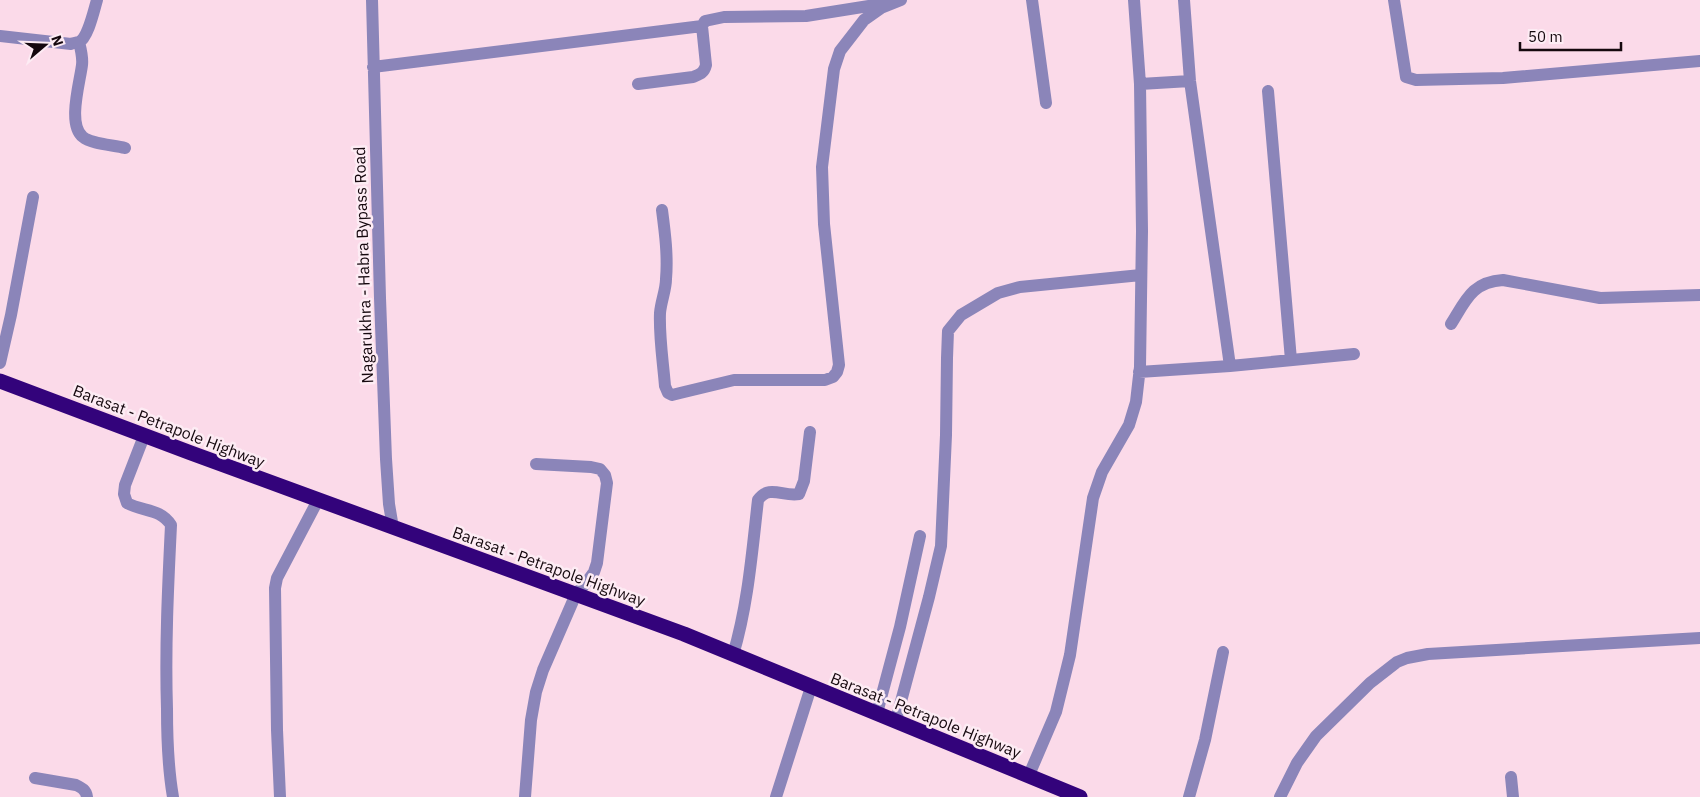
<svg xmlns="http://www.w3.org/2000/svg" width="1700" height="797" font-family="'IBM Plex Sans',sans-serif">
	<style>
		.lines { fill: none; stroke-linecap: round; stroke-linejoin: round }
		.minor { stroke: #8b85b9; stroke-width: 12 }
		.highway { stroke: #33037b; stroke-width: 15 }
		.labels { text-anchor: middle; stroke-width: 5; stroke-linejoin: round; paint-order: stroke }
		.street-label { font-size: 16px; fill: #15080e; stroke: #fdecf4 }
	</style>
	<rect width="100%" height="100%" fill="#fbdae9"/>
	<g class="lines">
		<path class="minor" d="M372,0L380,298L386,459L389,504L393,528
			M1032,0L1046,103
			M1184,0L1190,81L1230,366
			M1394,0L1406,77L1416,80L1503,78L1700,61
			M0,36L71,44C73,43 76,43 79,42C88,38 94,10 97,0
			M79,42C81,50 83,57 82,65C80,82 67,125 83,137C91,144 114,145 125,148
			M373,67L702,26
			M638,84L693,77C700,74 704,73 706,65L702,26L705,21L724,17L806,16L881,4
			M1140,84L1190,81
			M1268,91L1291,360
			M662,210C665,233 668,256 666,279C666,290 661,301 660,313C659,337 663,361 665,386L668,393L672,395L680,393L734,380H825L833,377L837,372L839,365L824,224L822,167L834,69L840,51L864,20L881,8L901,0
			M1451,324C1466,300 1472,282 1503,280L1600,298L1700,295
			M0,363L11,315L33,197
			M1139,372L1230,366L1354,354
			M144,436L125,485L124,494L127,503C143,512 160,508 171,525C168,586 165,648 167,709C167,738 168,768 173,797
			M733,655C748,605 752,552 758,500C769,484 783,497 799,494L804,481L810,432
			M877,713L900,627L920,536
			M896,720L929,597L941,546L946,435L947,358L948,331L961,315L998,293L1020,287L1141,275
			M1029,775L1056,712L1070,655L1093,498L1102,472L1129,425L1136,402L1140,367L1142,231L1140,84L1134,0
			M1511,777L1513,797
			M35,778L76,785C82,788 86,790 87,797
			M280,797L277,730L275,588L277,578L318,500
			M525,797L531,720L536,692L543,670L576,594L586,583L594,572L597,563L607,483L605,475L600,469L591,467L536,464
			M776,797L811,687
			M1189,797L1205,740L1223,652
			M1280,797L1297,763L1316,736L1370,683L1397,662L1407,658L1428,654L1700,638"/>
		<path class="highway" d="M0,381L191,453L684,634L1080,797"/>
	</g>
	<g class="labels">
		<g class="street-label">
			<text transform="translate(363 265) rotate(-92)" y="6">Nagarukhra - Habra Bypass Road</text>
			<text transform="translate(169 426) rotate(21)" y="6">Barasat - Petrapole Highway</text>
			<text transform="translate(549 566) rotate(20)" y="6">Barasat - Petrapole Highway</text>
			<text transform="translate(926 715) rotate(22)" y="6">Barasat - Petrapole Highway</text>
		</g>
	</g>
	<g transform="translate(45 45) rotate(71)" stroke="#fdecf4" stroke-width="4" paint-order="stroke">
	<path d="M0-4L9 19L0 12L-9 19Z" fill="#15080e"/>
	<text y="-8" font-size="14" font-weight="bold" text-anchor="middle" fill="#15080e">N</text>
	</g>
	<path d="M1520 42v8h101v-8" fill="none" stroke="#15080e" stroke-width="2.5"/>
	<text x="1528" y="42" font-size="15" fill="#15080e" stroke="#fdecf4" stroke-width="4" paint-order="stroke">50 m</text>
</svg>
